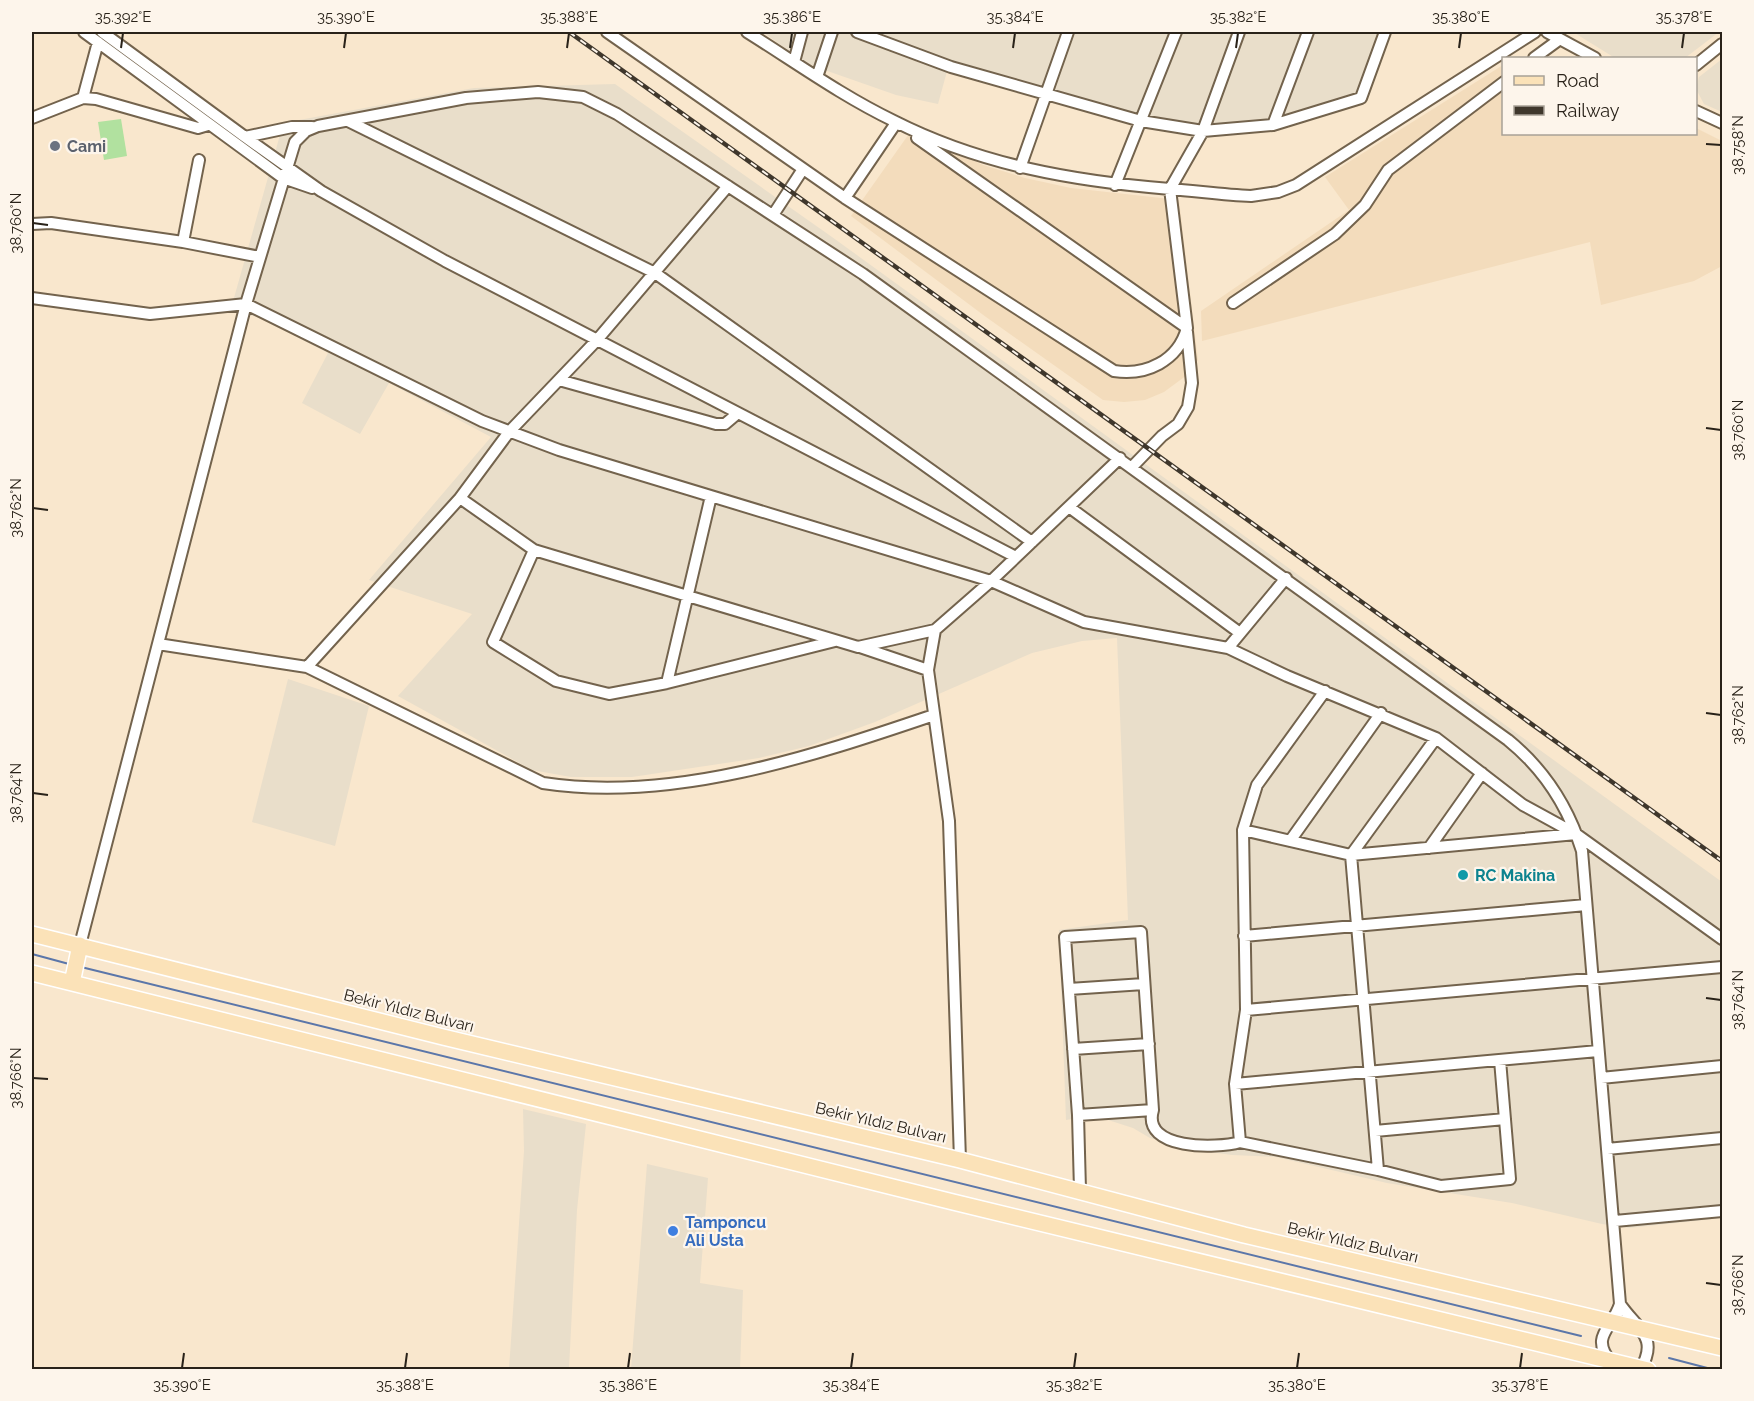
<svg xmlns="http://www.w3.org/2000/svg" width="1754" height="1401" font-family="Raleway,sans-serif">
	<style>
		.built { fill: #f3dcbc }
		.industrial { fill: #e9deca }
		.green { fill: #b1e19f }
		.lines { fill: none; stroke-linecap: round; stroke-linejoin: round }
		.stream { stroke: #5b76a9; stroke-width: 2 }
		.minor-casing { stroke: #73634d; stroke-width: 14 }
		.primary-casing { stroke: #fff; stroke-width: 18 }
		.minor { stroke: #fff; stroke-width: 10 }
		.primary { stroke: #fbe2b8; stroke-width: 15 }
		.rail-casing { stroke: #3f372c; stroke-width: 4.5 }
		.rail { stroke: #fdf5eb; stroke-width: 2; stroke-dasharray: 7; stroke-linecap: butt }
		.ticks { fill: none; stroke: #292219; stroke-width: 2 }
		.worship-dot { fill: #6b7280; stroke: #fdf5eb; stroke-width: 2 }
		.culture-dot { fill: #0f9aa8; stroke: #fdf5eb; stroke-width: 2 }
		.shop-dot { fill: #3f7fe0; stroke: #fdf5eb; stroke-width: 2 }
		.labels { text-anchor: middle; stroke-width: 4.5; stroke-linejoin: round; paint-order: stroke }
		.worship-label { font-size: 16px; font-weight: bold; fill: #5b616d; stroke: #fdf5eb; text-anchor: start }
		.culture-label { font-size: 16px; font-weight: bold; fill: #0d838f; stroke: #fdf5eb; text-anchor: start }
		.street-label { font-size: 16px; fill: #292219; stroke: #fdf5eb }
		.shop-label { font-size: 16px; font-weight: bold; fill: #366cbe; stroke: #fdf5eb; text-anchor: start }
		.neatline { fill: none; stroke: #292219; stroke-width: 2 }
		.ticks-label { font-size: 15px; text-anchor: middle; fill: #292219 }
	</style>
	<rect width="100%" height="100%" fill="#f9e7cd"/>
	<path class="built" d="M1503,65L1504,134H1696V128L1722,141V266L1694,281L1601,305L1590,242L1202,341L1201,311L1349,210L1325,177Z
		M911,131L983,165L1025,178L1071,188L1179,200L1198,360L1187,375L1164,392L1145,400L1124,402L1103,400L986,317L851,216Z"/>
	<path class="industrial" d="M763,32H1388L1356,106L1208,138L949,64L938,104L896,95L816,67L798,58Z
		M1573,32H1719L1685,58H1615Z
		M1722,59V112L1704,104L1696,89L1699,77Z
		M615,84L832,237L1722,882V1218L1629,1228L1602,1224L1512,1203L1387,1183L1276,1157L1232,1155L1188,1149L1150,1138L1133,1128L1105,1119L1085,1117L1066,1120L1059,930L1128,920L1117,638L1082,641L1032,653L875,722L809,746L759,758L632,777H571L532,770L398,696L472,614L369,580L491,437L389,383L360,434L302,403L328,353L259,317L230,312L280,135L299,120L474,88Z
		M288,679L369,706L335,846L252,822Z
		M523,1109L586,1124L577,1210L569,1369H509L524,1151Z
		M647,1164L708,1178L700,1283L743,1290L740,1369H631Z"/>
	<path class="green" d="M121,119L127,156L104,160L98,122Z"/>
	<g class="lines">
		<path class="stream" d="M32,954L69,964
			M81,967L1581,1336
			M1669,1358L1715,1370"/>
		<g class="minor-casing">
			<path id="minor" d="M84,32L283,178L312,188
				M102,32L245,137L292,127H312
				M607,32L845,198L1114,371C1146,376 1178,361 1187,328L1170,189L1203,131L1239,32
				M747,32C795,62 842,96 894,121C981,165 1073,181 1170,189C1197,191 1224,195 1251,196L1278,192L1296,185L1535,32
				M857,32L951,67L1141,121L1203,131L1273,125L1361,98L1385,32
				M1547,32L1595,58
				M1534,58L1560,39
				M794,62L802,32
				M1696,65L1722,44
				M817,77L832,32
				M83,98L98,42
				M1696,111L1722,123
				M32,118L83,98L96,99L198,128L208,125
				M348,121L655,273L1032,542
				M1273,125L1308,32
				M245,137L321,191L445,261L1016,557
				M917,138L1187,328
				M1020,168L1068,32
				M1115,185L1176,32
				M845,198L896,123L900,125
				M773,215L803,169
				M32,224L51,223L183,242L260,257
				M183,242L199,160
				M32,298L150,314L246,304L482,421L559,450L991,581L1084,622L1228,648L1287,676L1436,738L1523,805L1576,834L1722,939
				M1233,303L1335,234L1365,205L1388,170L1504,82
				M559,380L716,424H725L738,413
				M1132,467L1162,436L1178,424L1188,407L1192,383L1187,332
				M460,498L534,550L858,647L935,630L991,581L1120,458
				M1069,507L1240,633
				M534,550L493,642L556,681L609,694L667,683L835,641
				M935,630L928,670L949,821L960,1160
				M158,644L307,667L460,498L509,432L597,340L728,186
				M860,647L928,670
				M1228,648L1286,578
				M307,667L543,783C673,803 813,756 934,715
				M667,683L711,496
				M1243,830L1351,855L1576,834
				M1290,841L1381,713
				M1429,848L1482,773
				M1244,936L1586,905
				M80,945L246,304L295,142L306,131L318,126L466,98L538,92L583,97L617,114L863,274L1508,740C1545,770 1568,806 1582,851L1620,1304C1613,1328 1589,1336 1611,1362
				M1069,989L1144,984
				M1246,1010L1722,967
				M1073,1049L1149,1044
				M1601,1078L1722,1066
				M1235,1084L1598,1051
				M1078,1115L1153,1110
				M1375,1131L1505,1119
				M1240,1142L1235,1084L1246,1010L1243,830L1257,785L1325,691
				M1607,1149L1722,1138
				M1378,1170L1351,855L1436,738
				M1080,1190L1078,1115L1065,937L1141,932L1153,1110C1141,1150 1217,1149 1240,1142L1378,1170L1441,1186L1510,1179L1500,1060
				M1615,1221L1722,1211
				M1620,1304C1637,1329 1660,1337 1640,1370"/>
		</g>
		<g class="primary-casing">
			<path id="primary" d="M32,934L443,1037L960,1160L1244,1235L1722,1348
				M32,973L953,1202L1648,1370
				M72,983L80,945"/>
		</g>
		<use href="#minor" class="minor"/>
		<use href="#primary" class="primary"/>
		<g class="rail-casing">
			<path id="rail" d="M569,32L1722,861"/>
		</g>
		<use href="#rail" class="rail"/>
	</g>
	<path class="ticks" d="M121,48L123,33M344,48L346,33M567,48L569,33M790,48L792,33M1013,48L1015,33M1236,48L1238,33M1459,48L1461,33M1682,48L1684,33M1706,144L1721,145M33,223L48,225M1706,428L1721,430M33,508L48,510M1706,713L1721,715M33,793L48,795M1706,998L1721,1000M33,1078L48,1079M1706,1283L1721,1285M182,1368L184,1353M405,1368L407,1353M628,1368L630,1353M851,1368L853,1353M1074,1368L1076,1353M1297,1368L1299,1353M1520,1368L1522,1353"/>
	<circle class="worship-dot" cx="55" cy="146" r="6"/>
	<circle class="culture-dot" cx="1463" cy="875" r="6"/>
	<circle class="shop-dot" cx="673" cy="1231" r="6"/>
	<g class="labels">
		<g class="worship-label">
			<text x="67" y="152">Cami</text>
		</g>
		<g class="culture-label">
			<text x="1475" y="881">RC Makina</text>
		</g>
		<g class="street-label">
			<text transform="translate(409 1010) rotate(14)" y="6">Bekir Yıldız Bulvarı</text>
			<text transform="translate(881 1122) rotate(13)" y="6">Bekir Yıldız Bulvarı</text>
			<text transform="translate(1353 1242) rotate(13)" y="6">Bekir Yıldız Bulvarı</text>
		</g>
		<g class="shop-label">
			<text x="685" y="1228">Tamponcu<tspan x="685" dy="18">Ali Usta</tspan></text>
		</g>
	</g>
	<rect width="1754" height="1401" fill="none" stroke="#fdf5eb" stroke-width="66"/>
	<rect x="1502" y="57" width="195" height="78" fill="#fdf5eb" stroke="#a8a197" stroke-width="1.5"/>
	<rect x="1514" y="76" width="30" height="9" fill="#fbe2b8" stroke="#a8a197" stroke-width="1.5"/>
	<text x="1556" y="87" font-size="18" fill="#292219">Road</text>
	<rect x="1514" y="106" width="30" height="9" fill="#3f372c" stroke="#a8a197" stroke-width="1.5"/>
	<text x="1556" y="117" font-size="18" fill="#292219">Railway</text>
	<rect x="33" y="33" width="1688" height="1335" class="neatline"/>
	<g class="ticks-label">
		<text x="123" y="22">35.392°E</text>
		<text x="346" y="22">35.390°E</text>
		<text x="569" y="22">35.388°E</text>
		<text x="792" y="22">35.386°E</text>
		<text x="1015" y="22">35.384°E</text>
		<text x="1238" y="22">35.382°E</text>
		<text x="1461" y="22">35.380°E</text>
		<text x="1684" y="22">35.378°E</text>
		<text transform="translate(1738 145) rotate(-90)" y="5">38.758°N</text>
		<text transform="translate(16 223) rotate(-90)" y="5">38.760°N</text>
		<text transform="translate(1738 430) rotate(-90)" y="5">38.760°N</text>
		<text transform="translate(16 508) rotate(-90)" y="5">38.762°N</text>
		<text transform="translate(1738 715) rotate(-90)" y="5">38.762°N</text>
		<text transform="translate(16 793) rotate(-90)" y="5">38.764°N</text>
		<text transform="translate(1738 1000) rotate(-90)" y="5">38.764°N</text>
		<text transform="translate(16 1078) rotate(-90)" y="5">38.766°N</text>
		<text transform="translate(1738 1285) rotate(-90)" y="5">38.766°N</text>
		<text x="182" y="1390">35.390°E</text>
		<text x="405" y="1390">35.388°E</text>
		<text x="628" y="1390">35.386°E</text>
		<text x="851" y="1390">35.384°E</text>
		<text x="1074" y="1390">35.382°E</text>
		<text x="1297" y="1390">35.380°E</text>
		<text x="1520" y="1390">35.378°E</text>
	</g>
</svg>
